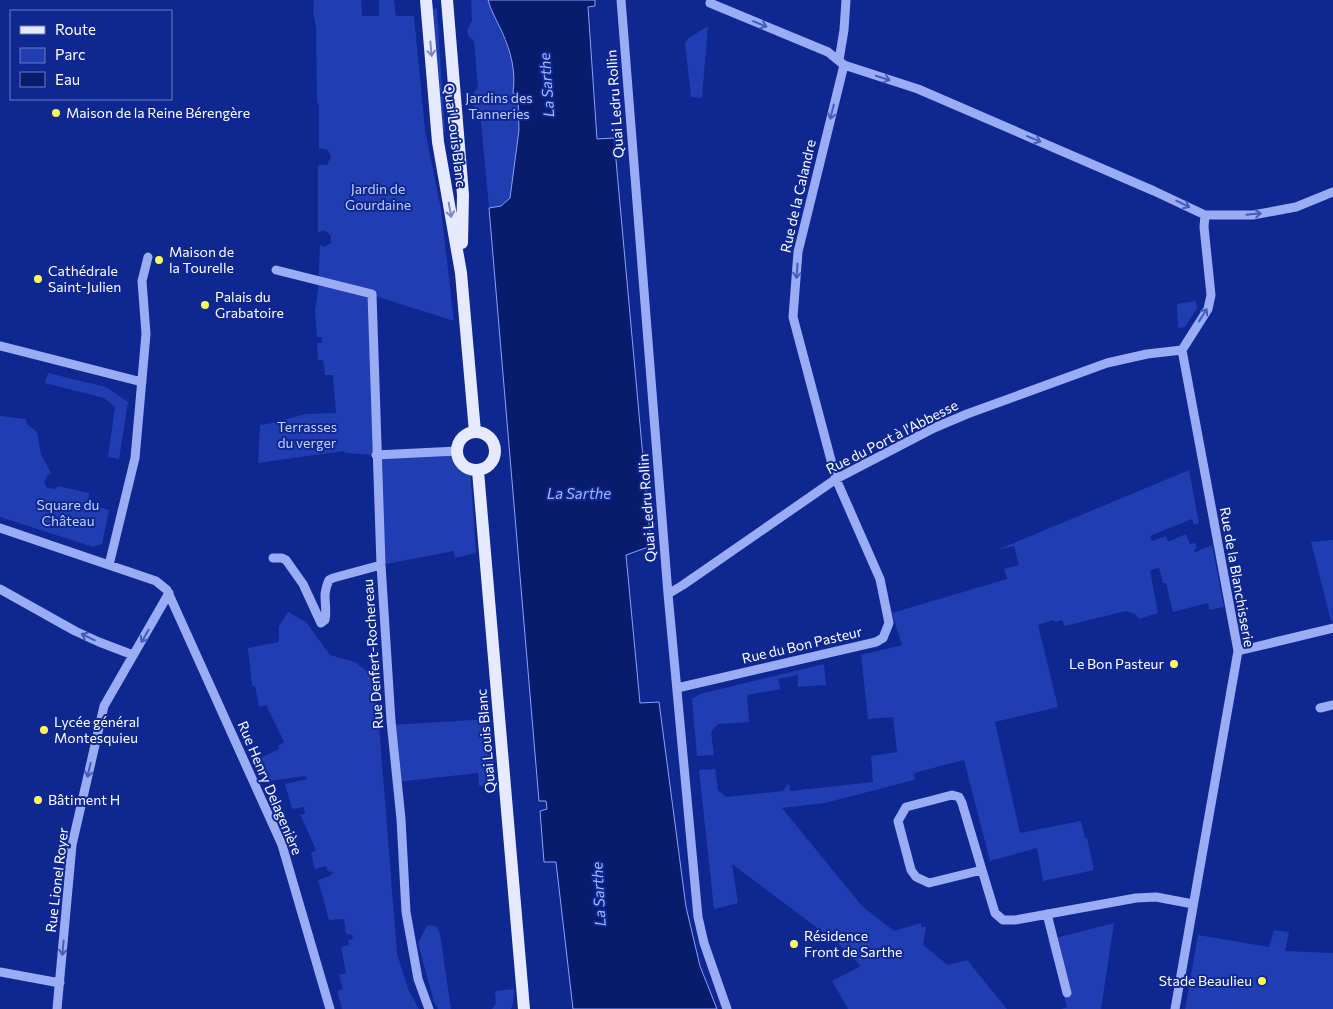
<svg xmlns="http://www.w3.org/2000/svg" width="1333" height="1009" font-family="Commissioner,sans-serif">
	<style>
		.green { fill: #203db1 }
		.water { fill: #081b6d; stroke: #8aa2f8 }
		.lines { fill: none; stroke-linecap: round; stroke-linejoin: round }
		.minor { stroke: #99acf4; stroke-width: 9 }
		.major { stroke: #e6e9ff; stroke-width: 12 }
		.oneway { stroke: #465cb9 }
		.oneway2 { stroke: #7a88c8 }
		.poi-dot { fill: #fff85c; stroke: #0f2791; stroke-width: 2 }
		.labels { text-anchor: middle; stroke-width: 4; stroke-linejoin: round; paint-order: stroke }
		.park-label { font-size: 14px; fill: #c1cefe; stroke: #0f2791 }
		.street-label { font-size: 14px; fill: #fff; stroke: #0f2791 }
		.poi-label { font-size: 14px; fill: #fff; stroke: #0f2791; text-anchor: start }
		.water-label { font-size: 15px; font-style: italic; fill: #a5b7fb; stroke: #0f2791 }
	</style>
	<rect width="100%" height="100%" fill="#0f2791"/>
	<path class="green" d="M314,0H361L362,16H379V0H394L396,16H414L425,130L441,209L454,321L372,295L376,454L457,455L461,463L470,469L476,553L455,558L454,551L381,565L376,455L345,453L344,451L258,463L260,425L273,423L305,414L336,413L333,375H325L323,360H318L317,343H322V337H317L315,310L318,290L320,245L324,247L331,243V236L324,230L318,233V165H327L331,157L328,150L319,148V105L317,102L316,28L313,12Z
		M471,0H488C499,34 518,55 513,93L518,97L519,130L510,198L501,206L489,208L480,112C469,105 468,96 478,88L474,41C464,34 467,29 472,21Z
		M437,8L445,132H443L432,9Z
		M708,26L702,98L691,97L685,43L689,38Z
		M1196,301L1197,308L1185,327L1178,328L1177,304Z
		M48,373L106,387L128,402L119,459L108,457L115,407L104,398L45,383Z
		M0,416L26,419L27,424L37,432L41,454L51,473L47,476L44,482L47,488L55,489L58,486L89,493V500L92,505L109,510L102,544L93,547L0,517Z
		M1189,470L1199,523L1194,525L1192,519L1150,536L1152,541L1166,536L1168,542L1186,534L1190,544L1195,543L1197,548L1194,550L1195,552L1212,545L1224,607L1210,610L1208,603L1173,612L1166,583H1163L1159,568L1150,570L1158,613L1139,619L1135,614L1126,611L1065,626L1062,620L1055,622L1054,620L1038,625L1058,707L995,722L1020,833L1081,821L1085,838H1087L1094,870L1043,881L1037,848L990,861L964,760L914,773L915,780L906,782L825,803L782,808L862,906L894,931L921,923V927H926L923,945L948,965L967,960L1007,1009H848L832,981L861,966L840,945L732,864L738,903L714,909L699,770L715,769L718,790L726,797L783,791L789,783L790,791L873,782L871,756L897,752L893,717L868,719L861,655L902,645L892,613L1007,579L1004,569L1019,565L1014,546L997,550Z
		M1333,540V621H1331L1311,542Z
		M288,612L306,622L330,655L355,662L368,672L377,699L397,954L409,991L419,1009H342L337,991L343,989L339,975L346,973L341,947L349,945L348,940L353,939L352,935L346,934L344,919L329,920L318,880L330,876V875L334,873L328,871L326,866L315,869L311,853L316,850L300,814H305L304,807L292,809L285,784L307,779L306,776L268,781L258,759L279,749L278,746L284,742L266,705L259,707L255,686H252L248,648L279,642V626Z
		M824,664L826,685L798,687V675L778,679L781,689L747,695L749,722L718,724L711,732L714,755L697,756L692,699L700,694Z
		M489,719L497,784L479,786L478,773L397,782L391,725Z
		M1114,923L1101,1009H1061L1067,1007L1048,940Z
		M431,925L437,927L440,934L451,1009H438L434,1002L418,943L427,926Z
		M1274,930L1289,932L1285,951L1333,953V1009H1185L1198,935L1269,947Z
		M514,989L513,1004L511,1009H492L496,1003L495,991Z"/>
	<path class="water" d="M488,0H595V6L588,7L597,139L614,138L651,546L626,555L640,703L659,702L686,907L700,966L717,1009H573L556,862H544L540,811L547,809L546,801H539L489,208L501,206L510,198L519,130L518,97L513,93C516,71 511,52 502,32C497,21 491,11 488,0Z"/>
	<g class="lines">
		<path class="minor" d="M621,0L668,594L698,917L704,943L727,1009
			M711,0L710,3L828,52L844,65L918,89L1154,191L1205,215H1253L1296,207L1333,192
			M839,60L844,30L846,0
			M276,270L372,294L381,565L391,721L401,819L406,912L418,979L429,1009
			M1,346L142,382
			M376,455L457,451
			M0,528L156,581L167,590L282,845L330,1009
			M273,558H282L286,560L303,584L321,623L325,620C328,604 321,597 329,580L333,578L381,565
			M109,565L135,458L146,334L142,281L148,257
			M0,589L75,631L99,642L133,655
			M668,594L683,585L836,479L934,428L967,414L1107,363L1147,354L1182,350
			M1238,651L1333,628
			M677,688L876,642L883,638L889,623L880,579L836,479L793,317L798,252L844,65
			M1320,708L1333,705
			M952,795L959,797L962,803L982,870L929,883L916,877L911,870L898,821L906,807Z
			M982,870L995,913L1003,920H1015L1136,898L1156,897L1193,904
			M1047,914L1067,993
			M0,972L60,983
			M57,1009L72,845L104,706L169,593
			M1175,1009L1238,651L1182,350L1208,309L1211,295L1204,227L1205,215"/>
		<path class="major" d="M426,0L438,142L461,273L475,432
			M447,0L463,195L462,243
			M457 451a19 19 0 1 1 38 0a19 19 0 1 1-38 0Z
			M478,471L524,1009"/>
	</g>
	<defs><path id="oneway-shaft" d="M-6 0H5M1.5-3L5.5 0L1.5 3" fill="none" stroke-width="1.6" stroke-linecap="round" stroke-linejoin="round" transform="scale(1.25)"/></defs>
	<g class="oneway">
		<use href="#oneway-shaft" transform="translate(760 24) rotate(22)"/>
		<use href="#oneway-shaft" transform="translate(883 78) rotate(18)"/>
		<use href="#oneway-shaft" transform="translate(832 112) rotate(104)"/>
		<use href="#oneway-shaft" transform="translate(1034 139) rotate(23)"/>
		<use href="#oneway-shaft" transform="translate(1183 204) rotate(26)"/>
		<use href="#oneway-shaft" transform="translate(1254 214) rotate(-6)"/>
		<use href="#oneway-shaft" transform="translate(797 271) rotate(94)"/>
		<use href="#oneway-shaft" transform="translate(1203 315) rotate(-58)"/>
		<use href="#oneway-shaft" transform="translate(145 636) rotate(120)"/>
		<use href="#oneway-shaft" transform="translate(88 637) rotate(-154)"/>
		<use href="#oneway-shaft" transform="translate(89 770) rotate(103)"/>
		<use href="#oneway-shaft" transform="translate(63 948) rotate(95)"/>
	</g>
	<g class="oneway2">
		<use href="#oneway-shaft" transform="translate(431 49) rotate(85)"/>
		<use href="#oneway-shaft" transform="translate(450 210) rotate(80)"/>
	</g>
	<g class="poi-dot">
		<circle cx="56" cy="113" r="5"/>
		<circle cx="159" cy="260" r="5"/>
		<circle cx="38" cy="279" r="5"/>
		<circle cx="205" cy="305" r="5"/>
		<circle cx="1174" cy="664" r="5"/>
		<circle cx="44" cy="730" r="5"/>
		<circle cx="38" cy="800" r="5"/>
		<circle cx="794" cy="944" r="5"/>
		<circle cx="1262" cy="981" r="5"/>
	</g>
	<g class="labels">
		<g class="park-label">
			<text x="499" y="103">Jardins des<tspan x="499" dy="16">Tanneries</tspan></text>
			<text x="378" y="194">Jardin de<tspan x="378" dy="16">Gourdaine</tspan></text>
			<text x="307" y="432">Terrasses<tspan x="307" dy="16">du verger</tspan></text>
			<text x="68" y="510">Square du<tspan x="68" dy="16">Château</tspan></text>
		</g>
		<g class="street-label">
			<text transform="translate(615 104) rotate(-94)" y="5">Quai Ledru Rollin</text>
			<text transform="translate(455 135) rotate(83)" y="5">Quai Louis Blanc</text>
			<text transform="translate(798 196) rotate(-77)" y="5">Rue de la Calandre</text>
			<text transform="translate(892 437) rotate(-27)" y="5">Rue du Port à l'Abbesse</text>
			<text transform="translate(647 508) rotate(-94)" y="5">Quai Ledru Rollin</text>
			<text transform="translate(1237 577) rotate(80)" y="5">Rue de la Blanchisserie</text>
			<text transform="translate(802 645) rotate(-13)" y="5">Rue du Bon Pasteur</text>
			<text transform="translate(373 654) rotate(-94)" y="5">Rue Denfert-Rochereau</text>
			<text transform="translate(486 741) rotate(-95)" y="5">Quai Louis Blanc</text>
			<text transform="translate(270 788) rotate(67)" y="5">Rue Henry Delagenière</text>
			<text transform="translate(57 880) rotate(-83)" y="5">Rue Lionel Royer</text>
		</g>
		<g class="poi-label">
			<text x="66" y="118">Maison de la Reine Bérengère</text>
			<text x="169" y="257">Maison de<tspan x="169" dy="16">la Tourelle</tspan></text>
			<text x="48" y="276">Cathédrale<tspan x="48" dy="16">Saint-Julien</tspan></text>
			<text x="215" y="302">Palais du<tspan x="215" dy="16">Grabatoire</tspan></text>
			<text x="1164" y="669" text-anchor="end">Le Bon Pasteur</text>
			<text x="54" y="727">Lycée général<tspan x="54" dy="16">Montesquieu</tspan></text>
			<text x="48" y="805">Bâtiment H</text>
			<text x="804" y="941">Résidence<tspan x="804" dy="16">Front de Sarthe</tspan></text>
			<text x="1252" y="986" text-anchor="end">Stade Beaulieu</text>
		</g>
		<g class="water-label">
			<text transform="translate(547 85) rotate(-94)" y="5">La Sarthe</text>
			<text x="579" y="499">La Sarthe</text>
			<text transform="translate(599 894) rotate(-93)" y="5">La Sarthe</text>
		</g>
	</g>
	<rect x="10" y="10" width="162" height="90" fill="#0f2791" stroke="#6f7dbd"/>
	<rect x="20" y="26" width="25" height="8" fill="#e6e9ff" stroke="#6f7dbd"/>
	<text x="55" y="35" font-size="15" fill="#ffffff">Route</text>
	<rect x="20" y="48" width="25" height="15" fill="#203db1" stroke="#6f7dbd"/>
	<text x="55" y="60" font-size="15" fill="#ffffff">Parc</text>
	<rect x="20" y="72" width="25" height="15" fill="#081b6d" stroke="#6f7dbd"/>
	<text x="55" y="85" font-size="15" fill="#ffffff">Eau</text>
</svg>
